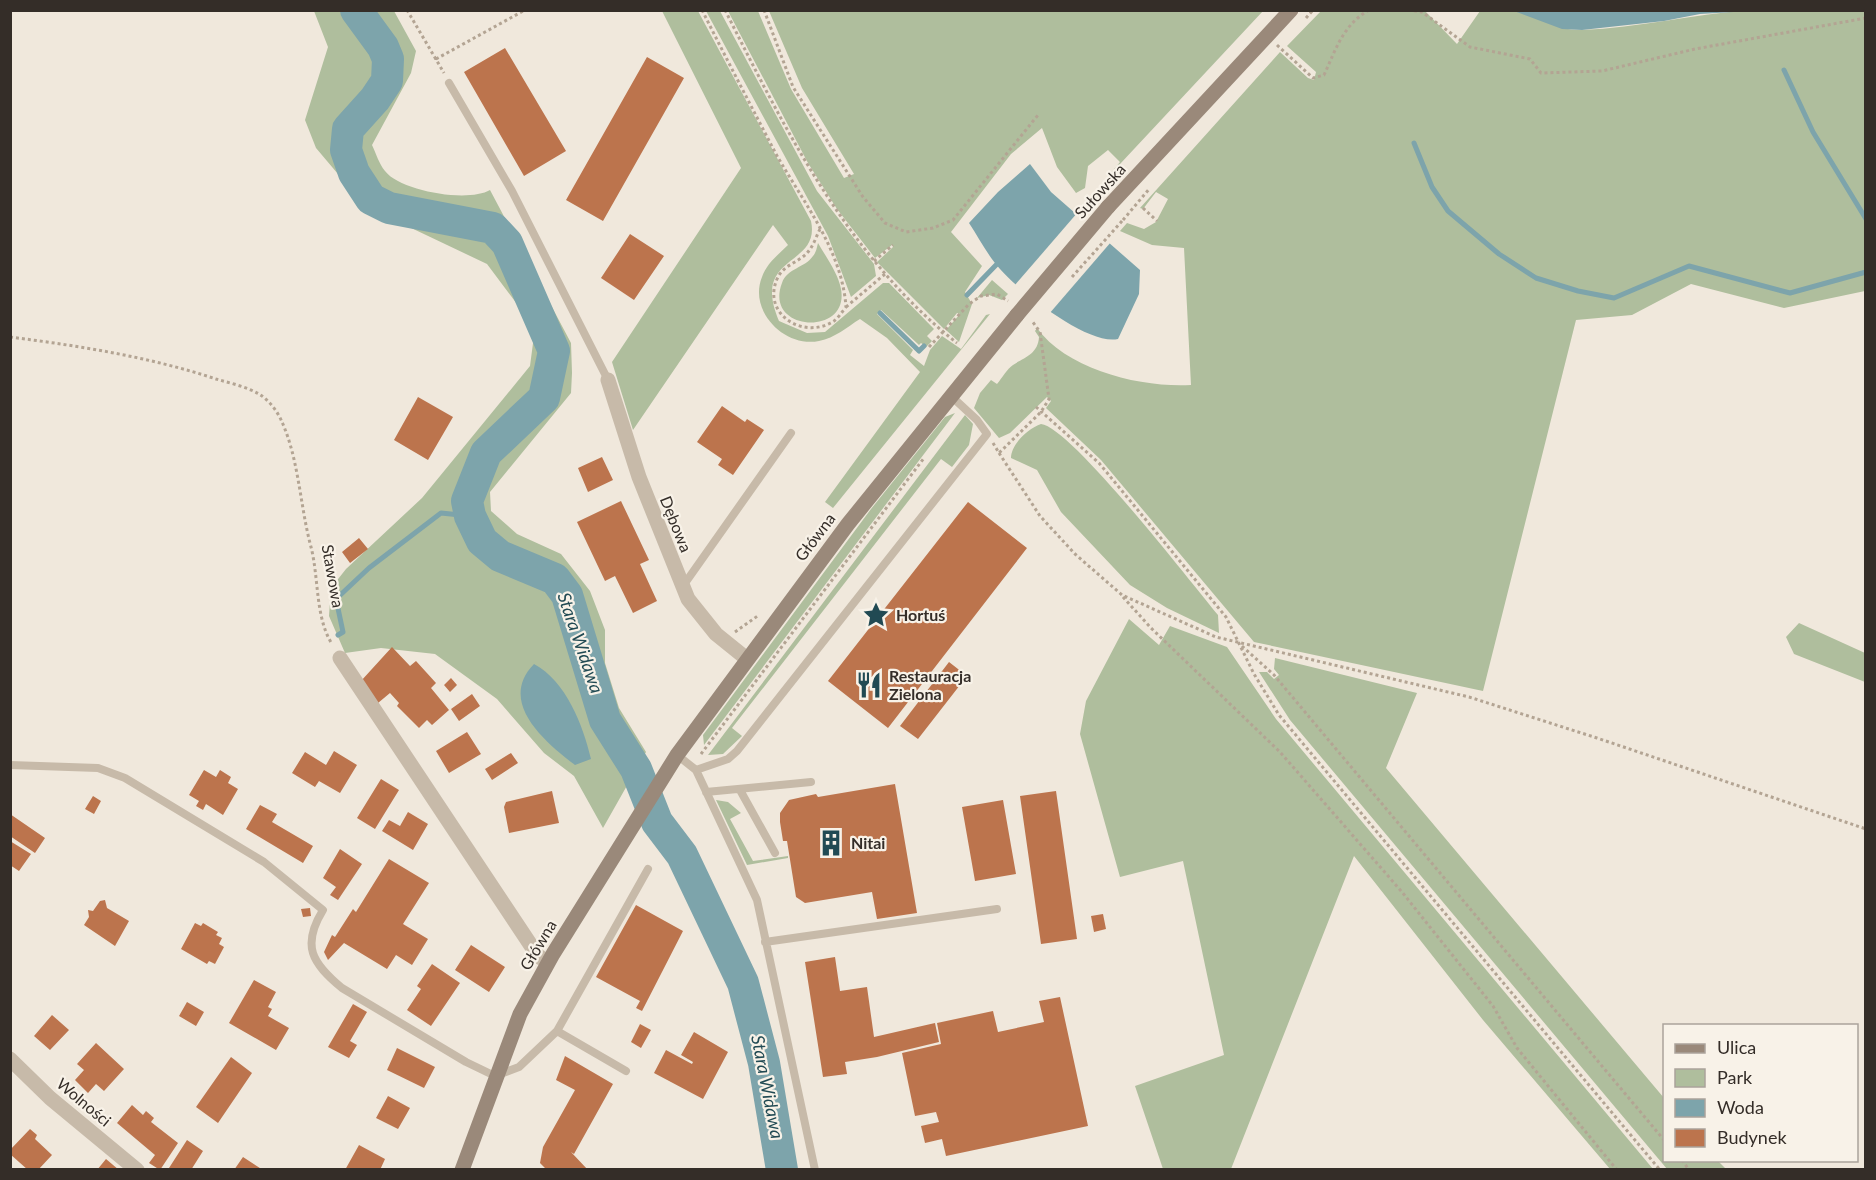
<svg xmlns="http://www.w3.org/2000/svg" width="1876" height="1180" font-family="Lato,sans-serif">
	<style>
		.green { fill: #afbe9d }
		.water { fill: #7da4ab }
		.pier { fill: #f0e8dc }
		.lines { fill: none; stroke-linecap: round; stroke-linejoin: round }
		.stream { stroke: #7da4ab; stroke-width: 5 }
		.river { stroke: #7da4ab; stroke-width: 32 }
		.building { fill: #bc744d }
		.path { stroke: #b3a493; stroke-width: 3; stroke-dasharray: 3 3; stroke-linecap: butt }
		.lane { stroke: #c7baa9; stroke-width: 8 }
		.street { stroke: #c7baa9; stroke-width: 15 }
		.secondary { stroke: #9a897a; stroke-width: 15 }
		.path-bridge { stroke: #b3a493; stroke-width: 3; stroke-dasharray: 3 3; stroke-linecap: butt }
		.secondary-bridge { stroke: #9a897a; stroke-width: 15 }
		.labels { text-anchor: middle; stroke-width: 4.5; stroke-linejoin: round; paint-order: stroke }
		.street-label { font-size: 16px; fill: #342d28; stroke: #f8f2e8 }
		.poi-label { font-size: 16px; font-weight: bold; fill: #342d28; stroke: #f8f2e8; text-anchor: start }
		.water-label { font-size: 18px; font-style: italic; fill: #214a53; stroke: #f8f2e8 }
	</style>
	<rect width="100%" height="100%" fill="#f0e8dc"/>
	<path class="green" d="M1750,10L1865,11V291L1784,308L1691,284L1632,315L1576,320L1483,691L1254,642L1101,460L1046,408L1051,401L1047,397L1010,433L999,438L974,408L980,393L991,380L997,384C1002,378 1007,369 1013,365C1025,357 1038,354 1039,337L1035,331L1037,328C1067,370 1142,388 1191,385L1184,248L1152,245L1120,231L1127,223L1144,229L1156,222L1168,199L1156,192L1143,209L1140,208L1280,52L1308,78L1314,80L1316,72L1287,46L1321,11H1425L1457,44L1480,11C1491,11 1502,9 1512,11C1537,14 1554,31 1582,30C1638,28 1694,14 1750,10Z
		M314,11H394L416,51L411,73L372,145C376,153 379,164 385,171C400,191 468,203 490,190L571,343L572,373L571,393L490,492L491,511L517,534L561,554L590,591L605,630V663L619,708L646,752L603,828L574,776L544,753L497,699L435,654L381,648L345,653L329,616L331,588L346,569L422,498L530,366L535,328L487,264L365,206L316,148L305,120L328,47Z
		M662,11H698L811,221C821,268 750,253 779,321L807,333L825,332L883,283H889L934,329L927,336L932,341L926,347L921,343L919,345L881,310L877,314L913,350L910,355L924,366L930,350L942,336L961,349L986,315L990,314L833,508L825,502L920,372L887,338L860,319C847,327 835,338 819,341C785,348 748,311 762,277C767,263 778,255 788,245L773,225L633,430L612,362L741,168Z
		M706,11H720L817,191L874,264L876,276L851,297L828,236Z
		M728,11H758L791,89L844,178L854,174L802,88L769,11H1263L1106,179L1120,162L1108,150L1088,166L1085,188L1076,193L1057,167L1042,128L1011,154L951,232L982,266L965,292L972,304L959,342L946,330L960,314L957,313L944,329L877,262L893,247L892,245L875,258L837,209L808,163Z
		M818,243C826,257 838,273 841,289C850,337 763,332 782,283C787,268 805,268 813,256C816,253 817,247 818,243Z
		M992,280L1008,294L1002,300L989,295L977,298Z
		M955,413L704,745L703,735L871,509L945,417Z
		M965,415L973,424L969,445L952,467L941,459L732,728L742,736L723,754L708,755Z
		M1041,424C1071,427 1192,584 1218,615L1219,633L1167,608L1130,585L1061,512L1037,470L1011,458C1011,444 1029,428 1041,424Z
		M1129,619L1159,645L1170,626L1227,647L1276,719L1653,1169H1610L1483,1020L1354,856L1231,1169H1163L1135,1086L1224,1055L1183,861L1120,877L1080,734L1086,701Z
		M1799,623L1865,653V682L1794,654L1786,637Z
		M1275,658L1417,693L1386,768L1664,1098V1160L1718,1161L1726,1169H1667L1290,720L1259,672H1267L1274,679L1279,675L1274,669Z
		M716,800L728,802L741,813L730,819L753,861L788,856V858L747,865Z"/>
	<path class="water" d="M1514,11H1750L1700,14L1664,21L1582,30L1562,29Z
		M1030,164L1051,192L1140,270L1139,294L1118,339C1089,346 1020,292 1000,269C988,256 979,238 969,223L998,192Z
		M534,664C566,681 583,725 591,759L575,765C545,742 497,702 534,664Z"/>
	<path class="pier" d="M1078,212L1111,242L1049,314L1015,285Z"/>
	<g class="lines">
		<path class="stream" d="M1784,70L1813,132L1866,219
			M1414,143L1432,187L1448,211L1499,254L1536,278L1578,291L1614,298L1689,266L1790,293L1866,272
			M967,295L997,264
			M880,313L919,351L924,346
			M338,635L343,632L336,599L369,568L441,513L470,516"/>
		<path class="river" d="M356,10L383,47L388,59L387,81L375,99L348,129L346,150L354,173L371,199L389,208L493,228L507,243L554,351L544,398L486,453L467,501L470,516L482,541L500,556L555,579L567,595L605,720L636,769L657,822L682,855L743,983L764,1063L782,1170"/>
	</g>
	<path class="building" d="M505,48L566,151L524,176L464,72Z
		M647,57L684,78L603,221L566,200Z
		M630,234L664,256L634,300L601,278Z
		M418,397L453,417L428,460L394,440Z
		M722,406L745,422L747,419L764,430L733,475L718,465L722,459L697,442Z
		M602,457L613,480L588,492L578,468Z
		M621,501L649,560L640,564L657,601L633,613L615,576L605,581L577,522Z
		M968,502L1027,548L888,728L828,681Z
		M359,538L368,549L350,563L342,552Z
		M392,647L410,666L416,661L436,683L431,688L449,710L432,725L427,720L419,728L397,706L399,703L390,693L378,703L361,681Z
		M949,662L967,676L918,739L900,726Z
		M451,678L457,685L450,692L444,685Z
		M472,694L480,706L459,721L451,709Z
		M467,732L481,754L449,773L436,751Z
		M334,751L357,765L340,793L319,781L315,787L292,773L305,752L326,765Z
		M511,753L518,763L492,780L485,769Z
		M204,770L216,777L220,770L231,777L228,783L238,789L223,815L206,804L203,810L196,806L199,801L189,795Z
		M381,779L399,790L375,829L357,818Z
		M895,784L917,913L877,919L872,892L805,903L796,897L787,841H783L780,822V813L789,800L816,794L818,797Z
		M552,791L559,823L509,833L504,807L506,802Z
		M1056,791L1077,939L1041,944L1020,796Z
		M93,796L101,801L94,814L85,809Z
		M1003,800L1016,874L975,881L962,807Z
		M260,805L277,814L272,822L313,846L303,863L246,829Z
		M408,812L428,824L413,850L382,831L389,820L400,826Z
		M10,814L45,838L35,853L10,836Z
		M10,841L31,854L19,871L10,865Z
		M340,849L362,864L338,900L330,895L336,887L323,878Z
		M389,859L429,883L403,924L428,939L412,965L396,955L387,969L344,943L328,960L324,952L332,935L335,937L353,909L356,912Z
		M105,900L107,908L129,921L115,946L84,925L89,917L88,910L93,911L100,901Z
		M636,905L683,931L642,1011L636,1008L640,1001L596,977Z
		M310,908L311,916L303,917L301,909Z
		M1103,914L1106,929L1094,932L1091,916Z
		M195,923L201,926L203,923L218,932L216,935L222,938L219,944L224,947L215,964L209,961L207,964L181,949Z
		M471,945L505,967L489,992L455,970Z
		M835,957L840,991L867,987L874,1037L935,1023L939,1042L877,1057L845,1062L847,1074L823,1077L805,962Z
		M432,964L460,983L431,1026L407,1010L421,989L417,986Z
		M254,980L276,992L268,1007L272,1009L268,1016L289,1028L276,1050L229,1023Z
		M1060,997L1088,1126L946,1156L942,1139L925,1143L921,1126L939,1122L936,1112L915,1116L902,1053L941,1044L937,1023L993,1011L998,1032L1044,1022L1039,1001Z
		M187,1002L204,1012L196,1026L179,1016Z
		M353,1004L367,1012L350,1041L357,1045L349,1058L328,1047Z
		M52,1015L69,1030L50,1050L34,1036Z
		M640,1024L651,1030L641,1048L631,1042Z
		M694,1032L728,1052L703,1099L654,1073L666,1050L692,1064L693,1062L681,1055Z
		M96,1043L124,1069L104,1091L96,1084L88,1093L75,1080L84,1070L77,1064Z
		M397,1048L435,1067L424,1088L387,1070Z
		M565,1056L613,1084L574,1154L571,1152L588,1170H547L540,1163L543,1147L575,1090L556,1080Z
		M231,1057L252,1073L218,1123L196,1107Z
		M388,1096L410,1108L398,1129L376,1118Z
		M132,1105L143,1115L146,1111L154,1118L151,1122L178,1143L160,1170L149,1163L155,1155L117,1123Z
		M30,1129L37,1135L35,1139L52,1155L38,1170H28L10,1154V1150Z
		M187,1140L203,1151L191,1170H172L169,1168Z
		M359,1145L385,1159L380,1170H345Z
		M243,1157L263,1170H234Z
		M106,1159L119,1170H97Z"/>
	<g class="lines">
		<path class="path" d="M407,10L444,73
			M702,10C726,58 751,106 776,154C803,202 842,250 846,307C842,312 838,318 834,321C803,341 760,313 778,277C784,265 799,262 807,253C813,247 816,237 820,229
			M725,10C786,131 848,257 957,343
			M764,10L793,87L863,197L885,223L906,232L933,228L953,220L1038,115
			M1408,10L1422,12L1470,47L1530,59L1541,73L1602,71L1695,49L1866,18
			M1306,18L1313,10
			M1277,45L1313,78L1324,75C1336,49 1343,25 1369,10
			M436,59L525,10
			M1143,208L1157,221
			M1123,220L1150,188
			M874,261L893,245
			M846,307L885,274
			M10,337C80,346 150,357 216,379C230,383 247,387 259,394C269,400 278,412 282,422C299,460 300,506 311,547C319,578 315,617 332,644
			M929,347L969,304L981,296L997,294L1008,301
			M1036,407L1099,463L1226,617L1254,674L1279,715L1660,1170
			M993,443L999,453L1041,412L1049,399L1040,332L1032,321
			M999,453L1040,516L1075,554L1122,595L1216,637L1469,697L1597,738L1866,829
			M1123,597L1151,628L1280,752L1402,892L1493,1006L1517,1048L1617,1170
			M735,632L759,615
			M1242,646L1274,675L1664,1140
			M701,754L924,458
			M1682,1160L1689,1170"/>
		<path class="lane" d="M449,83L512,191L608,380
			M683,586L791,433
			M677,755L696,770L757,900L815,1170
			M10,765L98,768L125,778L264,862L323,910C301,946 312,963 342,988L466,1062L495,1076L519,1067L557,1031L648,869
			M696,770L728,759L737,751L987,434L977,420L951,396
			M740,790L775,853
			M706,792L811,782
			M765,942L997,909
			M557,1031L626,1071"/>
		<path class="street" d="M608,380L639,477L688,599L716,634L747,659
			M340,658L538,956L548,962
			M10,1059L50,1098L137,1170"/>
		<path class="secondary" d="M1108,207L1291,10
			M462,1170L520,1014L553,954L677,755L848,524L1017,315"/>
		<path class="path-bridge" d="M1072,277L1123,220"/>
		<path class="secondary-bridge" d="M1017,315L1108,207"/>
	</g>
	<defs>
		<g id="sight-bare" transform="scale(2.07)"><path d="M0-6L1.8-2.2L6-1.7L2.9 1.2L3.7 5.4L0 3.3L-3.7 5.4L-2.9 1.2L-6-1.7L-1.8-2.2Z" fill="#214a53" stroke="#f8f2e8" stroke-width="2.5" paint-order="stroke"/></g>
		<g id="restaurant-bare" transform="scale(2.07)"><path d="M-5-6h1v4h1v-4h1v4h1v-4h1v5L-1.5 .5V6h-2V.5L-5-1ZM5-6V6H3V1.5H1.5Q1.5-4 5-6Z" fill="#214a53" stroke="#f8f2e8" stroke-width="2.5" paint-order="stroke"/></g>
		<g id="building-bare" transform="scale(2.07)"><path d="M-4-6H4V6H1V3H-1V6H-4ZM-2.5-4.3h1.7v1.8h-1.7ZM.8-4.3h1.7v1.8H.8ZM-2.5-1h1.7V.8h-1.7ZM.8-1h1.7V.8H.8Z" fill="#214a53" stroke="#f8f2e8" stroke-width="2.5" paint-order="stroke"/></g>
	</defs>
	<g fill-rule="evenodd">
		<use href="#sight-bare" x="876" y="615"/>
		<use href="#restaurant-bare" x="869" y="685"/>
		<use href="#building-bare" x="831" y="843"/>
	</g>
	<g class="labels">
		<g class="street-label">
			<text transform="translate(1100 191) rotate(-48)" y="6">Sułowska</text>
			<text transform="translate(676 524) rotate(68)" y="6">Dębowa</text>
			<text transform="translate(815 537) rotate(-53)" y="6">Główna</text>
			<text transform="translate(333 576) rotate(80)" y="6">Stawowa</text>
			<text transform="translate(538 945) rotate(-59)" y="6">Główna</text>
			<text transform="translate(84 1102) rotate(40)" y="6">Wolności</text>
		</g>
		<g class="poi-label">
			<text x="896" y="621">Hortuś</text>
			<text x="889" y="682">Restauracja<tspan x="889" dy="18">Zielona</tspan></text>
			<text x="851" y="849">Nitai</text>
		</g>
		<g class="water-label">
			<text transform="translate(580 643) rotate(71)" y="6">Stara Widawa</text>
			<text transform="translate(767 1087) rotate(79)" y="6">Stara Widawa</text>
		</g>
	</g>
	<rect width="1876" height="1180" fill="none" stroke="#342d28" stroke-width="24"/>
	<rect x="1663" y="1024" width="195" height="138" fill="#f8f2e8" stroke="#aaa39b" stroke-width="1.5"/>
	<rect x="1675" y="1044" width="30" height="9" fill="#9a897a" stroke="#aaa39b" stroke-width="1.5"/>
	<text x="1717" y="1054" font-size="18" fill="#342d28">Ulica</text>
	<rect x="1675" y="1069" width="30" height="18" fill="#afbe9d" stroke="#aaa39b" stroke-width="1.5"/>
	<text x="1717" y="1084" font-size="18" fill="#342d28">Park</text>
	<rect x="1675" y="1099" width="30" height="18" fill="#7da4ab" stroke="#aaa39b" stroke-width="1.5"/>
	<text x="1717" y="1114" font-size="18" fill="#342d28">Woda</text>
	<rect x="1675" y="1129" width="30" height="18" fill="#bc744d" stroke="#aaa39b" stroke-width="1.5"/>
	<text x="1717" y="1144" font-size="18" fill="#342d28">Budynek</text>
</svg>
